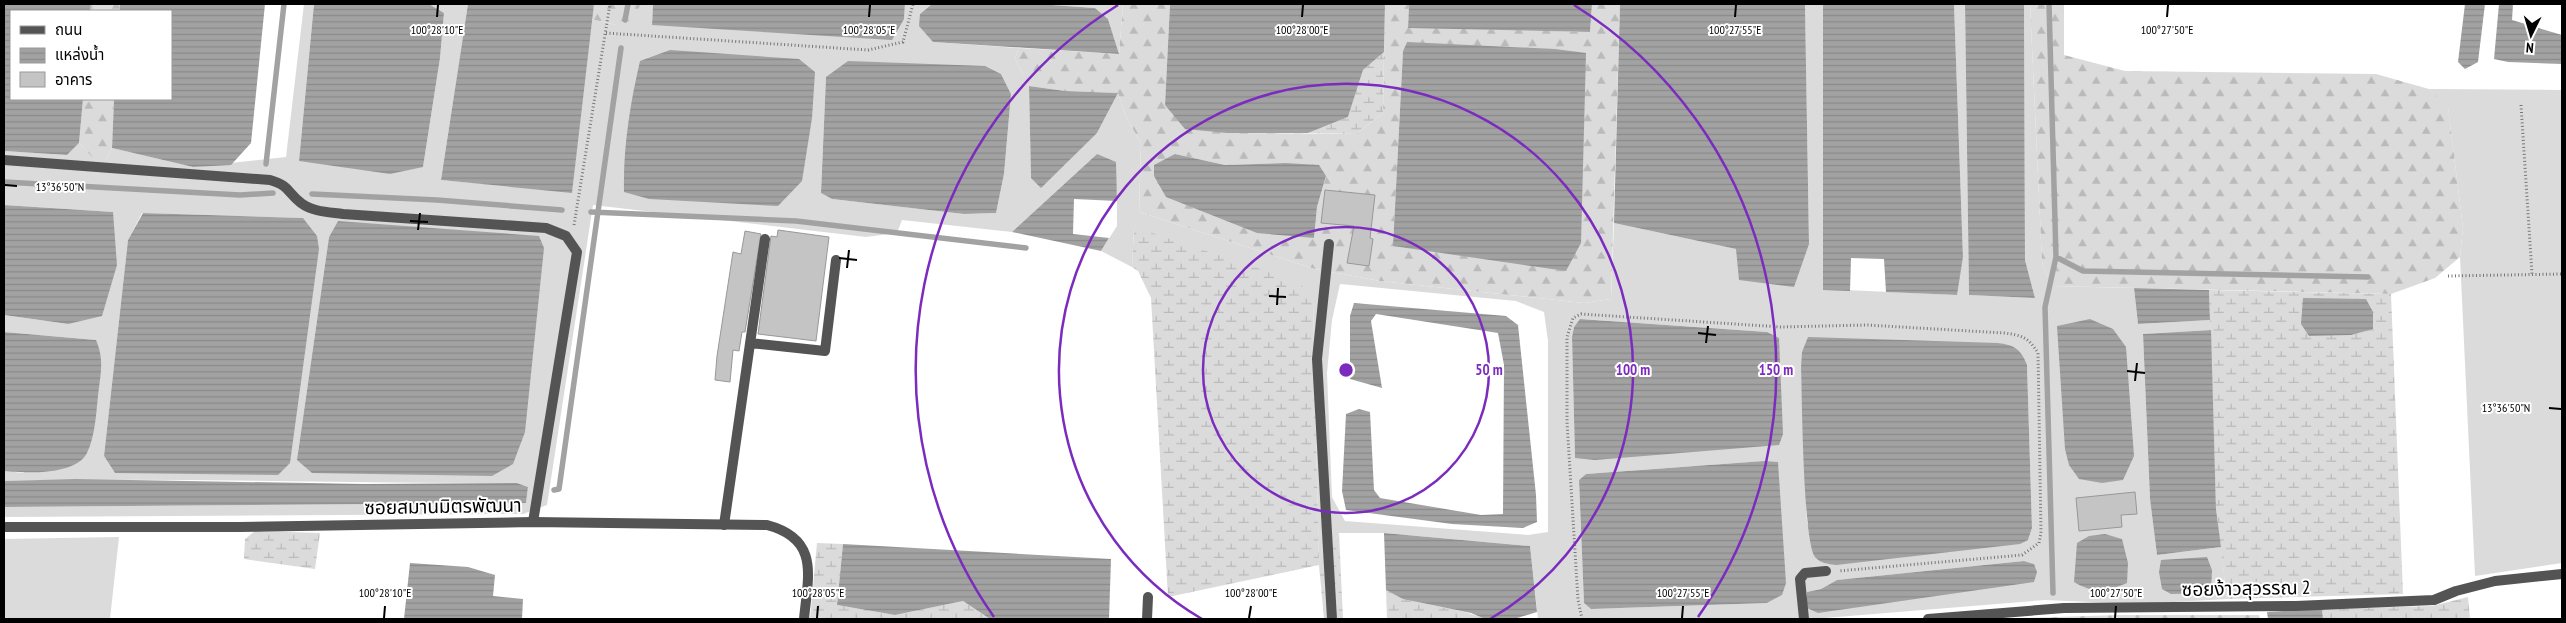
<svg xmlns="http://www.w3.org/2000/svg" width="2566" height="623" font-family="'PT Sans Narrow','Noto Sans Thai',sans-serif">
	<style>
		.grass { fill: #dbdbdb; fill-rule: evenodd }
		.forest { fill: url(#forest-firs); fill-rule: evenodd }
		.wetland { fill: url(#wetland-marsh) }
		.water { fill: url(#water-rules) }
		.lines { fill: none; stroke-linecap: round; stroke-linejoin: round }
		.stream { stroke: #a2a2a2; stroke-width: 5.5 }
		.building { fill: #c4c4c4; stroke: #989898 }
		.path { stroke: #767676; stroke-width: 3; stroke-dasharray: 1 2.5; stroke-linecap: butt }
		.lane { stroke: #545454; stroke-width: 10 }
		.street { stroke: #545454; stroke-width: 10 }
		.ticks { fill: none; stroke: #000; stroke-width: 2 }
		.ring { fill: none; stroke: #7b2cbf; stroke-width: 2.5 }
		.labels { text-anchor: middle; stroke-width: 4; stroke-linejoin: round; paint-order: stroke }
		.street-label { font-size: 19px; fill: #000; stroke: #fff }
		.ticks-label { font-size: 12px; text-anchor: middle; fill: #000; stroke: #fff; stroke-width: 4; stroke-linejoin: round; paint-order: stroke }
		.centre { fill: #7b2cbf; stroke: #fff; stroke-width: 2.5 }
		.ring-label { font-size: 15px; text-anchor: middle; font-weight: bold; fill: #7b2cbf; stroke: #fff; stroke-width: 4; stroke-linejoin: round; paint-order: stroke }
	</style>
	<defs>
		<pattern id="forest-firs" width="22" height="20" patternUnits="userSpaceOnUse" patternTransform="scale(1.25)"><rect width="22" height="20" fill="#dbdbdb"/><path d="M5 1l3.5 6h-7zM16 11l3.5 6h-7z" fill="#bababa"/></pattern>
		<pattern id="wetland-marsh" width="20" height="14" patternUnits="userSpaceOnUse" patternTransform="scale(1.25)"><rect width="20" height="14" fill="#dbdbdb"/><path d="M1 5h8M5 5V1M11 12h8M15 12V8" fill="none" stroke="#bababa"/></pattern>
		<pattern id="water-rules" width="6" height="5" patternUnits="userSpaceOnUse" patternTransform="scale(1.25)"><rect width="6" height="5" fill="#a2a2a2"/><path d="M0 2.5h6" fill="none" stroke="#8a8a8a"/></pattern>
	</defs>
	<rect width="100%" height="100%" fill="#fff"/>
	<path class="grass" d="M304,4H314L299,161L423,167L440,58L444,13L429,4H468L441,180L572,192L591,19L616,25L640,4H653L652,25L904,19L905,4H932L920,14L933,42L1019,48L1015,59L1029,86L1031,178L1097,133L1118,93L1126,117L1141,143L1139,212L1315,269L1380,281L1584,303L1611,299L1614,223L1736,249L1809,244L1805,4H1823V289L1956,295L1963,257L1954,4H1965L1969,295L2035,298L2025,260L2024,4H2030L2042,262L2051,286L2134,288L2138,324L2210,320L2211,330L2143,334L2150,499L2157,555L2221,547L2227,599L2138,604L2045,600L1812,619H1538L1530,546L1384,533H1339L1319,565L1313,300L1134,227L1132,267L1101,251L1117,226V191L1097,154L1012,232L902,220L897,233L866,237L593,205L547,505L523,514L4,517V507L526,503L528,487L517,483C346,484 175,477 4,481V471L24,473L96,340L4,332V315L68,324L113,212L4,205V151L67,155L79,143L94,158L107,159L112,148L193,167L286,157ZM1001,74L1011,94L1004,174L996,213L964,214L832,199L821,193L826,77ZM142,213L303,218L115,473L104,456L128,240ZM338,221L297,460L329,237ZM1340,284L1516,301L1544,312L1548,341V532L1528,535L1345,521L1332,497L1327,373L1332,320ZM1581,319L1767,332L1575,458L1572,337L1574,327ZM1808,338L1859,340L2027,365L2032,528L2028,540L1807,524L1801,368ZM1764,461L1778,463L1782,595L1767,603L1591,609L1584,603L1579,480L1586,474ZM2024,561L2034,564L1807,592L1821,589L1837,580Z
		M1038,4H1123L1119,54L1108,19L1095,8Z
		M2429,89L2562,90V563L2475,576L2460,257L2463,228L2448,107Z
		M119,537L110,619H4V539Z"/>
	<path class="forest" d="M91,4H120V11H90Z
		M594,4H640L635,24L616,25L591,19Z
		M1123,4H1170L1165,105L1227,133L1356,134L1383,113L1385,4H1409L1408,27L1590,32L1592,4H1620L1611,299L1584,303L1380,281L1315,269L1139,212L1141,143L1126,117L1118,93L1065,91L1029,86L1015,59L1019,48L1119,54ZM1407,42L1393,246L1403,51ZM1175,154L1225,165L1285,163L1326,177L1317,207L1314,238Z
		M2030,4H2064V55L2125,71L2376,74L2429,89L2448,106L2463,228L2460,257L2435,278L2391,294L2051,286L2042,262Z
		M83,99H114L112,148L107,159H94L79,143Z
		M2119,615H2259L2260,619L2023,618Z"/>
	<path class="wetland" d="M1384,52L1383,113L1356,134L1308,133L1348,117L1363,70Z
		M1134,227L1299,282L1313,300L1319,564L1339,533L1343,619H1324L1319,565L1168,597L1151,298L1138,271L1132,267Z
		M2209,290L2391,294L2403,594L2227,599L2216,509Z
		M255,531L320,533L315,569L244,559L245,539Z
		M817,543L843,544L837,605L895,615L963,601L990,619H810Z
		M1386,590C1417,607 1453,605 1485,619H1387Z
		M2468,597L2470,619H2323L2322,609L2432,606Z"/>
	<path class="water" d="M4,4H91L90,11H11V99H83L79,143L67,155L4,151Z
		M120,4H265L251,143L231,165L193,167L112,148L114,99H171V11H120Z
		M314,4H429L444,13L440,58L423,167L390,174L299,161Z
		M468,4H594L572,193L441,180Z
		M653,4H905L904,19L892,40L652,25Z
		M932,4H1038L1095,8L1108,19L1119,54L933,42L919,26L920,14Z
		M1170,4H1385L1384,52L1363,70L1348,117L1308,133H1227L1185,129L1165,105Z
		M1409,4H1592L1590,32L1408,28Z
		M1620,4H1805L1809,244L1794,287L1739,280L1736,249L1614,223Z
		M1823,4H1954L1963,257L1957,295L1886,292L1884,259L1851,258L1850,291L1823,290Z
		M1965,4H2024L2025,260L2035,298L1969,295Z
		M2465,4H2485L2478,62L2465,69L2458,62Z
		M2499,4H2513L2512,20L2562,35V64L2508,62L2494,59Z
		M1407,42L1555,49L1586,53L1581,243L1566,271L1393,246L1403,51Z
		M670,50L799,59L815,72L812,118L802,181L778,206L649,199L624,192C623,148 630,104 640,61Z
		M848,61L985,66L1001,74L1011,94L1004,174L996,213L964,214L832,199L821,193L826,77Z
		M1029,86L1065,91L1118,93L1097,133L1041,188L1031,178Z
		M1097,154L1116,162L1117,201L1074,199L1073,234L1109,238L1101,251L1012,232Z
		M1175,154L1225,165L1285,163L1319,165L1326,176L1317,207L1314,238L1257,233L1166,197L1154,176V165Z
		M4,205L113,212L117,265L102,316L68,324L4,315Z
		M143,213L303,218L317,236L319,249L290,463L278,475L115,473L104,456L128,240Z
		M338,221L539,236L544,248L525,432L513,464L492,476L312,473L297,460L329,237Z
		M2134,288L2209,290L2210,320L2138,324Z
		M2303,298L2366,299L2373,312V329L2351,335L2309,336L2301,324Z
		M1354,303L1506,316L1518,325L1536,495L1537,522L1523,528L1452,524L1346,510L1342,491L1346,414L1359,409L1370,412L1374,490L1380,498L1481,515L1503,514L1504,365L1498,333L1376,314L1371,321L1382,388L1350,379V316Z
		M1580,319L1767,332L1779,338L1783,434L1779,445L1595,460L1575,458L1572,337L1574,327Z
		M2090,319L2113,329L2126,347L2134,456L2123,480L2102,483L2079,479L2069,465L2065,449L2057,326Z
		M2211,330L2216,509L2221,547L2157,555L2150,499L2143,334Z
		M4,332L96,340C105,361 100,375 98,396C96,415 95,436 87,453C75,476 25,473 4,471Z
		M1808,337L1998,343C2014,345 2021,349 2027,365L2032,528L2028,540L2020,544L1836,565C1828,564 1820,563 1815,557C1803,541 1802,397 1801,368L1802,352Z
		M1764,461L1778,462L1786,583L1782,595L1767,603L1591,609L1584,603L1579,480L1586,474Z
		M76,479L364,484L517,483L528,487L526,503L4,507V481Z
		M1384,533L1530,546L1537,612L1514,619H1485L1471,613L1403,599L1386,590Z
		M2105,534L2122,539L2128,563L2127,583C2108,591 2094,594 2074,582L2077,543L2089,536Z
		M843,544L1111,559L1109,619H990L963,601L895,615L837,605Z
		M2207,557L2212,570L2211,593L2171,594L2162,589L2159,572L2161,560Z
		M2024,561L2034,564L2037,572L2034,582L1818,613L1807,608V592L1821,589L1837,580Z
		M410,563L468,567L495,575L493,596L523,599L522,619H404Z
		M2322,609L2323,619H2268L2267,612Z"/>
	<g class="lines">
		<path class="stream" d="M2049,4L2056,257L2083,271L2368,277
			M625,20L628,4
			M266,164L284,4
			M4,182L240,195L273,193
			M312,194L437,200L562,210
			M591,212L796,221L1026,248
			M554,490L559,489L621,48
			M2053,593L2045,307L2056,257"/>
	</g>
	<path class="building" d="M1325,190L1375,195L1370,238L1373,239L1369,266L1347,263L1354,226L1321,223Z
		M778,230L829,237L816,341L758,334L771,236L777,237Z
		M745,231L761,234L745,332H742L739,351L733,350L730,382L715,380L717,356L733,252L741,254Z
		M2135,492L2137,514L2121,515L2122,527L2079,531L2076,498Z"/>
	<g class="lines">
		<path class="path" d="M606,33L868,50L903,42L913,4
			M2521,105L2532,274
			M574,225L610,4
			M2448,276L2562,274
			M1582,619L1578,600L1567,422V337L1573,318L1581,314L1781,327L1867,325L2004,333C2022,335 2029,338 2038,353L2041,533L2039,543L2022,555L1838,571"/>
		<path class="lane" d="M4,160L270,180C290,186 287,192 301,203C313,212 329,212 343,214L546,228L566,236L577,252L533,522
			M1329,244L1317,359L1332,619
			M750,343L825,351L836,260
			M724,525L765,239
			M1804,619L1800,579L1805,573L1826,571"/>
		<path class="street" d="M4,527H239L533,522L767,525C820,539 808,576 804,619
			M1147,619L1148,597
			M1928,619L2064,608L2296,606L2434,600L2456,591L2495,581L2562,574"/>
	</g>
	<path class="ticks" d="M437,17L438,5M869,17L870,5M1302,17L1303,5M1735,17L1736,5M2167,17L2168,5M5,185L17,186M410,221L428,222M418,230L420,213M839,258L857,260M847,268L849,250M1269,296L1286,297M1277,305L1278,288M1698,333L1716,335M1706,343L1708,326M2127,371L2145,373M2135,381L2137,363M2549,408L2561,409M384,618L385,606M817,618L818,606M1249,618L1251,606M1682,618L1683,606M2115,618L2116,606"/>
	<g class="ring">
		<circle cx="1346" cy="370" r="143"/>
		<path d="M1202 619A287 287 0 1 1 1490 619"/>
		<path d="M994 617A430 430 0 0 1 1118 5M1574 5A430 430 0 0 1 1698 617"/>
	</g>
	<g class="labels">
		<g class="street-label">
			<text transform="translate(443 506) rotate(-1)" y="7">ซอยสมานมิตรพัฒนา</text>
			<text transform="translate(2246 588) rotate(-1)" y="7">ซอยง้าวสุวรรณ 2</text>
		</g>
	</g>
	<g class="ticks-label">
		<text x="437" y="34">100°28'10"E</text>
		<text x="869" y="34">100°28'05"E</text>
		<text x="1302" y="34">100°28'00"E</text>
		<text x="1735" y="34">100°27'55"E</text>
		<text x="2167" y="34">100°27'50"E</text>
		<text x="60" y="191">13°36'50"N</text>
		<text x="2506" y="412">13°36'50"N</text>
		<text x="385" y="597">100°28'10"E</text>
		<text x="818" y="597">100°28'05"E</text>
		<text x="1251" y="597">100°28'00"E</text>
		<text x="1683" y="597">100°27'55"E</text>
		<text x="2116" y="597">100°27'50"E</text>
	</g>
	<circle cx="1346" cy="370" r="8" class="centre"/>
	<g class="ring-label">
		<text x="1489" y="375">50 m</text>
		<text x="1633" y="375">100 m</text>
		<text x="1776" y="375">150 m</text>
	</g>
	<rect width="2566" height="623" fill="none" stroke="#000000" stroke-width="10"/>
	<rect x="10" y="10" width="162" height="90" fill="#ffffff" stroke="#999999"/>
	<rect x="20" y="26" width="25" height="8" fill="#545454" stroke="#999999"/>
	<text x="55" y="35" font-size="15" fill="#000000">ถนน</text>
	<rect x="20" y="48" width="25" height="15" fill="url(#water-rules)" stroke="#999999"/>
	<text x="55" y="60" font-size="15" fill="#000000">แหล่งน้ำ</text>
	<rect x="20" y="72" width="25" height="15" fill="#c4c4c4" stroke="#999999"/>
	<text x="55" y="85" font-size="15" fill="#000000">อาคาร</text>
	<g transform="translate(2531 35) rotate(185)" stroke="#ffffff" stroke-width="4" paint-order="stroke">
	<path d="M0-4L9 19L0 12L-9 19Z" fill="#000000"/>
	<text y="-8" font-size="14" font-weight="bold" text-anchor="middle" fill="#000000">N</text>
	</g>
</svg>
